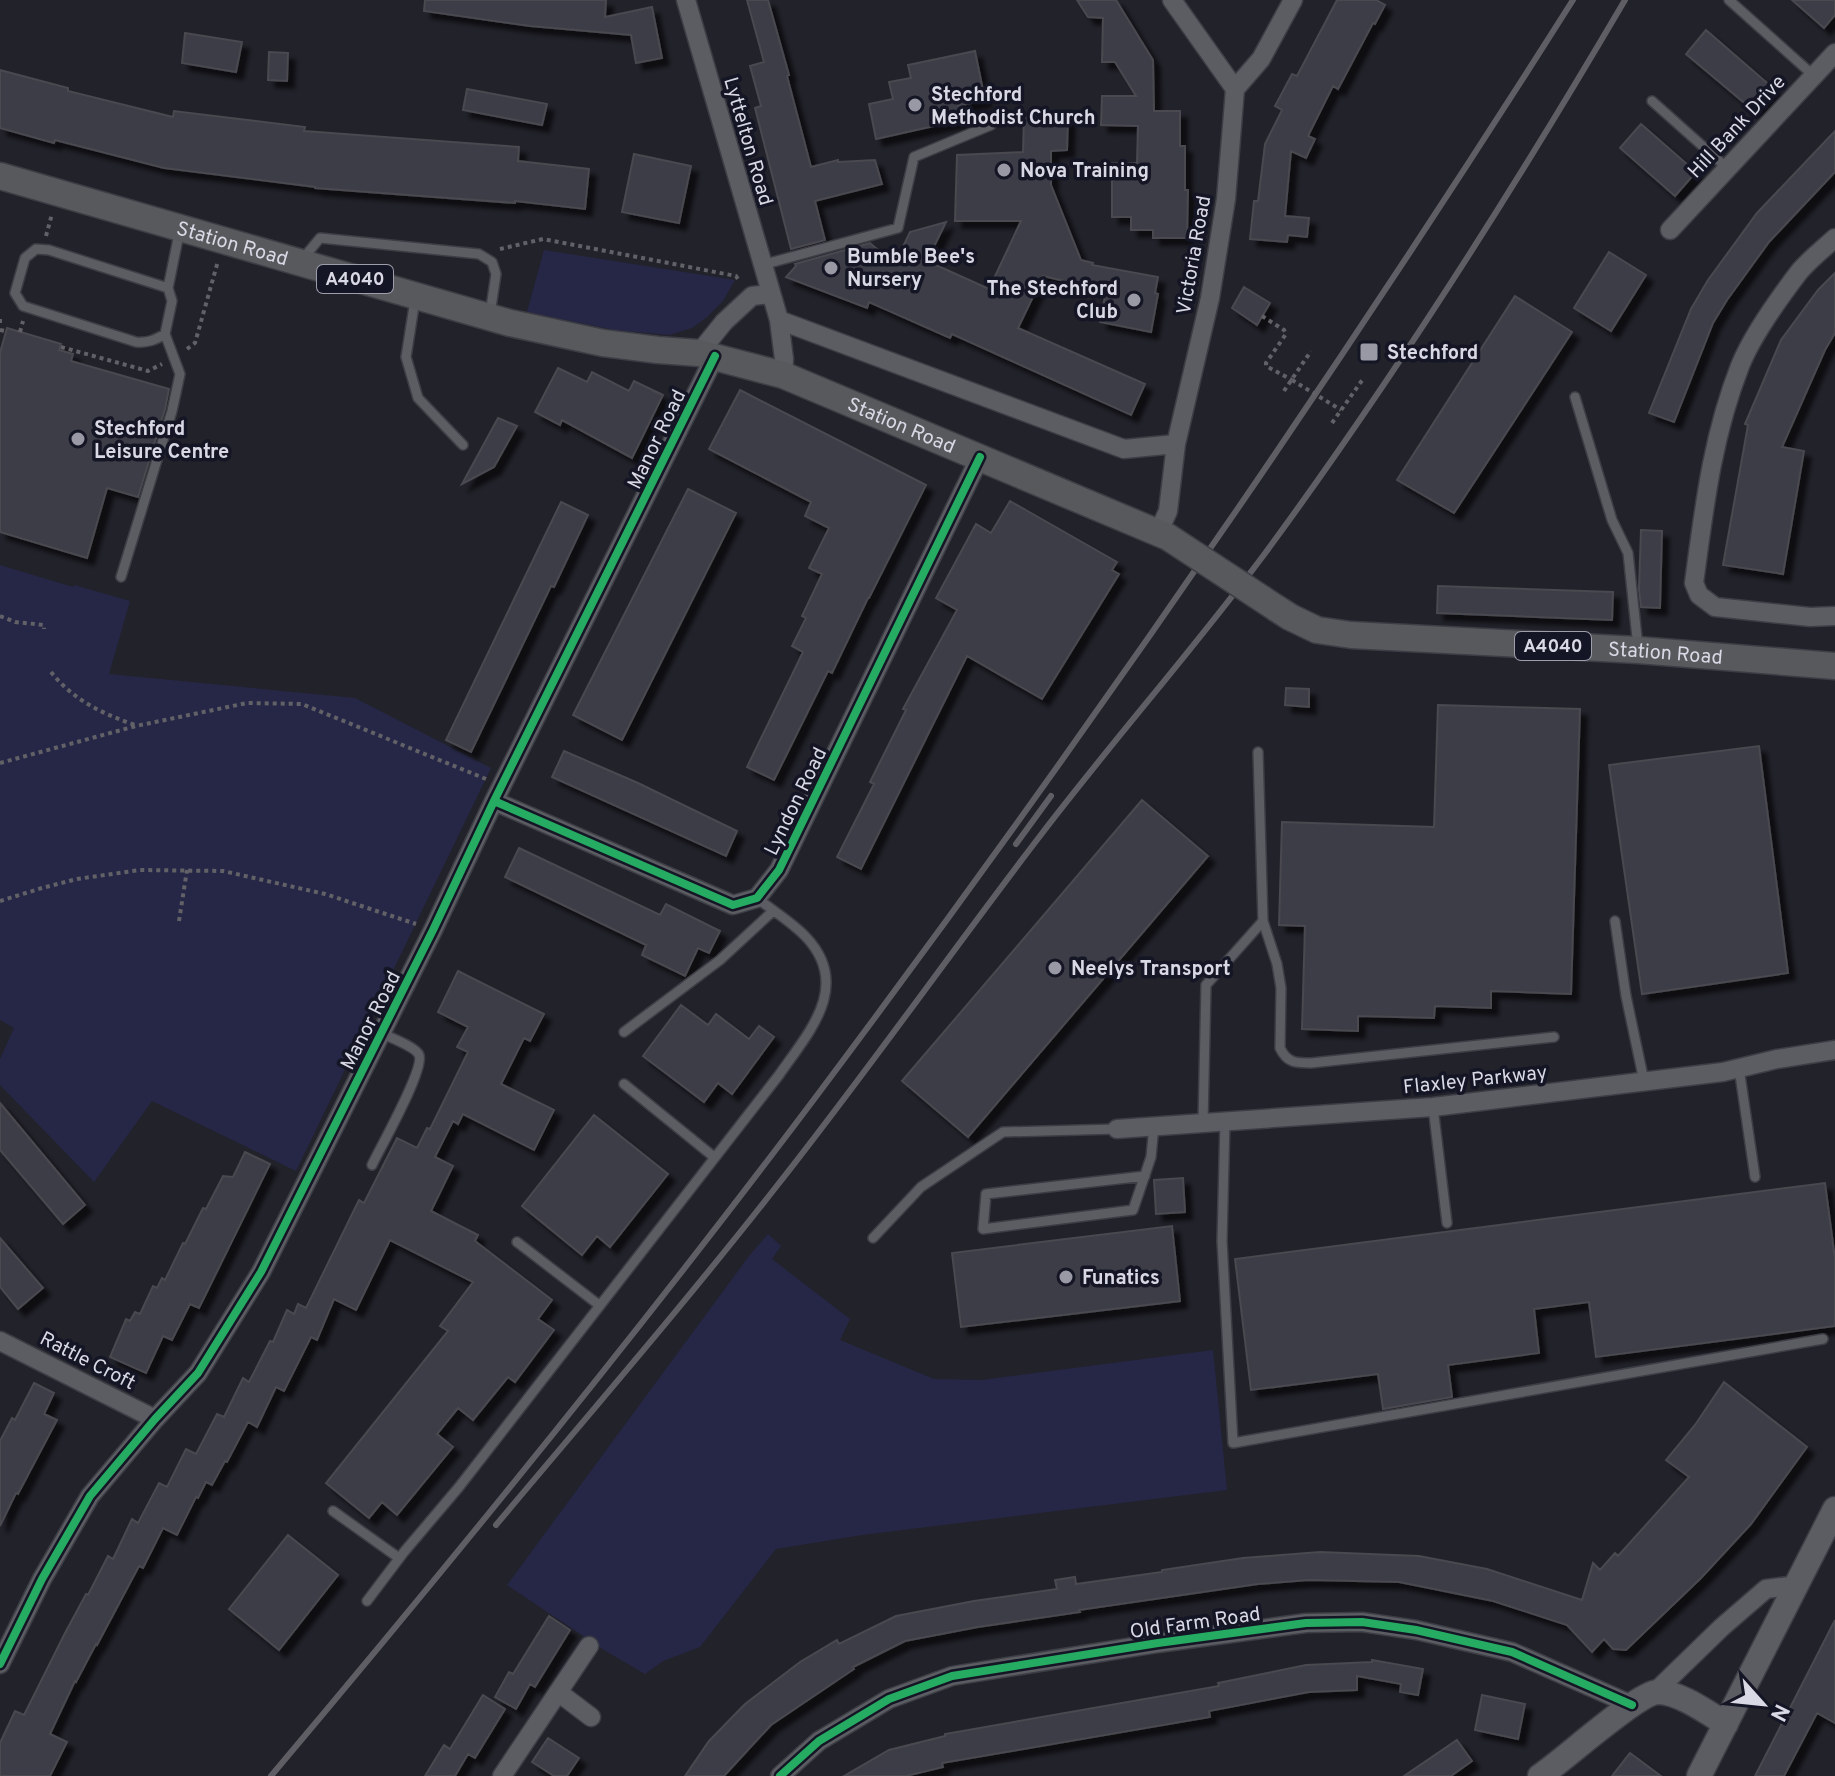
<svg xmlns="http://www.w3.org/2000/svg" width="1835" height="1776" font-family="Overpass,sans-serif">
	<style>
		.green { fill: #262746 }
		.building { fill: #3e3e46; stroke: #484850; stroke-width: 2; filter: url(#shadow) }
		.lines { fill: none; stroke-linecap: round; stroke-linejoin: round }
		.lane-casing { stroke: #3d3d45; stroke-width: 12 }
		.street-casing { stroke: #3d3d45; stroke-width: 21 }
		.secondary-casing { stroke: #3d3d45; stroke-width: 27 }
		.primary-casing { stroke: #3d3d45; stroke-width: 29 }
		.path { stroke: #616167; stroke-width: 4; stroke-dasharray: 4 4; stroke-linecap: butt }
		.lane { stroke: #5c5c63; stroke-width: 9 }
		.street { stroke: #5c5c63; stroke-width: 18 }
		.secondary { stroke: #5c5c63; stroke-width: 24 }
		.primary { stroke: #57595d; stroke-width: 26 }
		.rail { stroke: #5e5e64; stroke-width: 6 }
		.primary-bridge-casing { stroke: #3d3d45; stroke-width: 29; stroke-linecap: butt }
		.path-bridge { stroke: #616167; stroke-width: 4; stroke-dasharray: 4 4; stroke-linecap: butt }
		.primary-bridge { stroke: #57595d; stroke-width: 26 }
		.cycleway-casing { stroke: #151625; stroke-width: 13 }
		.cycleway { stroke: #26ab63; stroke-width: 8 }
		.poi-dot { fill: #9899a4; stroke: #151625; stroke-width: 3 }
		.labels { text-anchor: middle; stroke-width: 7; stroke-linejoin: round; paint-order: stroke }
		.shield { fill: #151625; stroke: #9e9eab; stroke-width: 2 }
		.shield-label { font-size: 18px; font-weight: bold; fill: #d8d9e5 }
		.poi-label { font-size: 20px; font-weight: bold; fill: #d8d9e5; stroke: #151625; text-anchor: start }
		.street-label { font-size: 20px; fill: #d8d9e5; stroke: #151625 }
	</style>
	<defs>
		<filter id="shadow"><feDropShadow dx="7" dy="7" stdDeviation="2" flood-color="#0009"/></filter>
	</defs>
	<rect width="100%" height="100%" fill="#22222b"/>
	<path class="green" d="M544,250L735,280L723,301L707,317L692,328L669,335L615,330L527,312Z
		M0,565L73,587L74,585L130,601L109,674L355,698L491,768L296,1171L152,1101L94,1182L0,1085V1059L14,1028L0,1020Z
		M768,1234L781,1246L772,1259L850,1319L840,1340L934,1379L981,1380L1213,1350L1227,1490L862,1535L776,1549L700,1647L663,1661L645,1674L604,1650L507,1585L749,1256Z"/>
	<path class="building" d="M425,0H606L605,17L652,7L662,58L636,63L631,35L530,26L424,11Z
		M747,0H768L789,75L787,76L811,167L838,160V162L875,160L882,184L815,201L825,240L791,249L755,108L761,106L750,66L764,62Z
		M1077,0H1116L1153,60L1154,111H1180V146H1185V190H1188L1187,238H1153V230H1131V217H1112V163H1137L1138,126L1101,125L1102,96H1136L1115,62H1102L1103,18L1088,17Z
		M1337,0H1376L1385,5L1375,24L1373,23L1338,89L1333,86L1308,136L1315,139L1306,158L1291,151L1285,216L1309,218L1307,237L1288,235L1287,242L1250,239L1254,201H1258L1265,144L1282,110L1275,106L1292,74L1297,76Z
		M1792,0H1835V15L1824,28Z
		M1706,30L1773,88L1754,111L1686,54Z
		M185,33L242,42L236,72L182,63Z
		M975,51L985,100L958,106L961,120L876,139L869,104L893,99L889,82L911,78L908,65Z
		M269,52L288,53L287,81L268,80Z
		M0,70L68,88V91L173,117L174,111L305,127L304,131L519,147L518,161L589,169L585,209L515,201V203L315,188V187L164,168L55,140L54,143L0,128Z
		M467,89L547,104L542,125L463,110Z
		M1068,116L1067,150L1051,151V185L1081,260L1093,263L1092,265L1158,277L1155,293L1158,294L1151,332L1100,322L1106,291L1043,276L1018,328L1145,384L1131,415L952,334L950,338L869,302L867,308L786,277L796,266L795,264L870,243L877,249L898,257L910,232L946,222L927,261L989,289L1021,221H955L957,155L1023,152L1024,117Z
		M1641,124L1696,172L1675,196L1620,148Z
		M1835,131V172L1769,242L1727,300L1713,323L1674,422L1649,413L1691,309L1708,280L1757,213Z
		M634,154L691,166L679,223L622,212Z
		M1609,252L1646,275L1611,331L1574,308Z
		M1835,273V333L1825,350L1782,447L1804,451L1783,574L1723,565L1748,425L1745,424L1781,340L1818,290Z
		M1244,287L1270,303L1257,325L1232,308Z
		M1515,296L1572,332L1454,513L1397,480Z
		M7,328L61,344L59,350L73,354L71,361L169,389L165,409L138,497L107,488L87,558L0,532V353Z
		M558,368L587,382L592,372L629,391L634,381L663,395L632,458L562,420L560,425L535,412Z
		M740,390L926,485L869,598H868L832,673L828,671L774,780L747,767L803,652L792,646L806,618L802,616L822,574L809,568L829,528L805,516L811,502L709,449Z
		M498,418L517,426L494,467L462,484Z
		M688,489L736,513L622,740L573,715Z
		M1010,501L1117,562L1112,570L1119,574L1042,699L967,656L861,869L837,857L874,784L870,782L906,710L903,709L957,610L936,598L976,524L991,533Z
		M561,502L588,515L554,587L551,586L471,752L446,740Z
		M1641,530L1662,531L1660,608L1641,607L1639,589Z
		M1438,586L1613,592L1612,620L1437,613Z
		M1286,688L1309,689V707L1285,705Z
		M1438,705L1580,709L1571,994L1491,991V1008L1435,1006L1434,1018L1358,1016V1031L1302,1029L1305,926L1279,925L1282,822L1434,827Z
		M1759,746L1788,973L1642,994L1609,765Z
		M564,751L638,783L737,831L726,856L552,777Z
		M1142,800L1208,856L968,1137L902,1081Z
		M519,848L660,915L666,904L720,931L709,953L698,948L685,976L642,955L646,945L505,877Z
		M458,971L544,1014L530,1041L524,1038L501,1084L554,1110L534,1150L463,1114L458,1124L453,1121L435,1157L453,1166L431,1211L478,1235L475,1241L552,1300L538,1319L554,1330L515,1382L508,1377L473,1420L458,1408L437,1434L453,1447L397,1515L382,1502L369,1518L326,1483L448,1331L440,1326L473,1282L390,1240L356,1310L334,1299L317,1340L311,1337L284,1391L276,1387L257,1427L248,1422L227,1462L225,1461L212,1485L206,1482L198,1498L196,1497L177,1535L163,1528L143,1568L139,1566L97,1645L96,1644L76,1682L75,1681L50,1734L67,1742L50,1776H0V1743L15,1711L24,1715L64,1635L86,1594L88,1595L108,1556L113,1559L132,1519L138,1523L159,1483L167,1487L186,1449L196,1454L217,1414L224,1417L243,1378L249,1382L270,1341L273,1342L287,1310L294,1314L298,1304L306,1308L359,1200L364,1203L397,1138L417,1148L427,1128L430,1129L468,1052L457,1047L468,1027L438,1012Z
		M681,1005L708,1025L716,1014L749,1039L759,1026L774,1037L732,1094L718,1083L704,1102L643,1056Z
		M0,1103L85,1205L63,1224L0,1150Z
		M594,1115L668,1174L610,1247L597,1236L582,1255L522,1206Z
		M245,1152L270,1164L199,1308L190,1304L172,1340L163,1336L146,1373L110,1357L126,1319L130,1321L135,1312L140,1314L153,1286L157,1288L162,1278L165,1280L183,1243L185,1244L203,1208L206,1209L223,1176L233,1177Z
		M1183,1178L1185,1212L1156,1214L1154,1180Z
		M1825,1183L1835,1259V1326L1596,1357L1589,1302L1534,1309L1539,1353L1448,1365L1452,1397L1383,1409L1378,1374L1251,1390L1235,1259Z
		M1172,1226L1180,1301L961,1327L952,1253Z
		M0,1238L43,1288L18,1309L0,1287Z
		M1724,1382L1807,1447L1751,1524L1701,1578L1626,1650L1613,1649L1604,1639L1592,1652L1567,1625L1493,1601L1399,1582L1309,1580L1258,1584L1079,1610L1080,1612L978,1627L905,1641L853,1667L854,1669L771,1725L724,1776H685L709,1741L745,1704L800,1662L837,1640L839,1644L896,1616L974,1601L1057,1589L1055,1580L1075,1577L1076,1584L1162,1572V1570L1243,1558L1320,1552L1419,1556L1487,1569L1582,1600L1593,1563L1600,1570L1615,1553L1618,1556L1689,1477L1666,1460L1695,1425Z
		M34,1383L54,1393L44,1414L57,1420L18,1494L16,1493L0,1526V1441L12,1418L15,1420Z
		M288,1535L338,1575L279,1650L229,1609Z
		M549,1616L570,1630L535,1687L530,1684L516,1709L495,1697L509,1672L513,1674Z
		M1835,1620V1723L1817,1713L1784,1776H1755Z
		M1372,1660L1423,1669L1418,1695L1400,1692L1401,1684L1357,1676V1690L1309,1692L1209,1711L1210,1717L942,1763L943,1767L906,1776H844L889,1750L945,1736V1734L1219,1686L1218,1683L1306,1665L1372,1662Z
		M483,1695L505,1709L475,1758L468,1754L455,1776H425L444,1745L450,1749Z
		M1482,1695L1525,1704L1518,1739L1475,1730Z
		M548,1738L579,1758L567,1776H554L532,1762Z
		M1457,1740L1472,1761L1451,1776H1404Z
		M1630,1753L1661,1776H1612Z"/>
	<g class="lines">
		<g class="lane-casing">
			<path id="lane" d="M1729,0L1813,75
				M1652,101L1726,167
				M301,261L320,238L479,254L492,262L496,274L490,314
				M762,265L898,228L914,157L991,125
				M168,288L49,250L36,249L25,258L15,293L23,306L136,342C148,343 155,340 165,334L172,301L168,288L180,229
				M415,300L406,357L418,398L463,445
				M1575,397L1612,520L1628,553L1638,647
				M121,577L172,411L180,374L165,334
				M1263,921L1277,964L1281,988L1280,1048C1287,1063 1296,1063 1311,1063L1554,1037
				M1615,921L1626,996L1644,1081
				M624,1032L720,960L773,911
				M1739,1068L1755,1177
				M624,1084L714,1157
				M1433,1107L1447,1223
				M1225,1121L1222,1241L1233,1443L1823,1339
				M1203,1123L1206,985L1263,921L1258,752
				M372,1165C380,1148 425,1069 419,1055C416,1047 389,1037 381,1033
				M1145,1176L986,1194L983,1229L1133,1210L1151,1157L1154,1126
				M873,1238L921,1187L1003,1132L1117,1129
				M517,1242L599,1305
				M333,1511L399,1558
				M367,1601L404,1552L459,1487L779,1075C809,1032 852,986 806,937C792,922 773,911 757,898"/>
		</g>
		<g class="street-casing">
			<path id="street" d="M686,0L779,320L784,359L783,375
				M1235,89L1261,59L1293,0
				M1670,230L1835,53
				M1835,238C1823,249 1809,260 1799,272C1780,297 1751,338 1740,366C1712,437 1704,509 1694,583L1699,595L1715,607L1810,617L1835,616
				M779,320L1124,449L1176,444
				M699,353L724,322L752,296L770,294
				M1159,531L1168,511L1176,444L1210,298L1226,199L1235,89L1172,0
				M494,801L733,905L757,898L779,870L980,457
				M1117,1129L1433,1107L1723,1072L1777,1059L1835,1050
				M0,1341L155,1419
				M0,1664L42,1579L90,1496L155,1419L198,1373L261,1272L433,930L494,801L715,356
				M558,1692L591,1717
				M1655,1692L1722,1627L1766,1589L1797,1585
				M502,1776L589,1646
				M780,1776L819,1741L889,1699L952,1676L1158,1643L1306,1623L1362,1622L1416,1630L1512,1652L1632,1705"/>
		</g>
		<g class="secondary-casing">
			<path id="secondary" d="M1540,1776C1563,1761 1637,1693 1658,1692C1679,1692 1708,1713 1726,1724
				M1699,1776L1835,1509"/>
		</g>
		<g class="primary-casing">
			<g id="primary">
				<path id="s1" d="M0,176L510,323L603,343L658,350L699,353L783,375L1168,537"/>
				<path id="s2" d="M1276,608L1290,617L1317,630L1351,635L1638,650L1835,666"/>
			</g>
		</g>
		<path class="path" d="M46,236L52,214
			M500,249L543,239L736,276L740,282
			M1262,316L1284,330L1286,334L1266,363V366L1292,380
			M0,319V324
			M0,330L6,331
			M20,332L23,321
			M61,347L148,371L162,364
			M187,349L195,343L218,261
			M1284,391L1311,351
			M1332,423L1363,379
			M0,616L15,622L44,625V629
			M51,672C73,700 103,714 135,725
			M0,763L136,726L247,703L302,704L486,779
			M0,901L42,888L77,879L140,870L223,871L325,894L416,924
			M179,921L187,870"/>
		<use href="#lane" class="lane"/>
		<use href="#street" class="street"/>
		<use href="#secondary" class="secondary"/>
		<use href="#primary" class="primary"/>
		<path class="rail" d="M1016,844L1051,796
			M496,1525C590,1413 686,1302 776,1187C867,1072 951,952 1040,836C1113,740 1194,649 1266,552C1396,375 1514,189 1625,0
			M271,1776C459,1553 643,1327 818,1094C1084,739 1336,374 1573,0"/>
		<g class="primary-bridge-casing">
			<path id="primary-bridge" d="M1168,537L1276,608"/>
		</g>
		<path class="path-bridge" d="M1292,380L1341,410"/>
		<use href="#primary-bridge" class="primary-bridge"/>
		<g class="cycleway-casing">
			<path id="cycleway" d="M494,801L733,905L757,898L779,870L980,457
				M0,1664L42,1579L90,1496L155,1419L198,1373L261,1272L433,930L494,801L715,356
				M780,1776L819,1741L889,1699L952,1676L1158,1643L1306,1623L1362,1622L1416,1630L1512,1652L1632,1705"/>
		</g>
		<use href="#cycleway" class="cycleway"/>
	</g>
	<g class="poi-dot">
		<circle cx="915" cy="105" r="8"/>
		<circle cx="1004" cy="170" r="8"/>
		<circle cx="831" cy="268" r="8"/>
		<circle cx="1134" cy="300" r="8"/>
		<rect x="1359" y="342" width="20" height="20" rx="4"/>
		<circle cx="78" cy="439" r="8"/>
		<circle cx="1055" cy="968" r="8"/>
		<circle cx="1066" cy="1277" r="8"/>
	</g>
	<g class="labels">
		<g class="shield">
			<rect x="317" y="265" width="76" height="28" rx="6"/>
			<rect x="1515" y="632" width="76" height="28" rx="6"/>
		</g>
		<g class="shield-label">
			<text x="355" y="285">A4040</text>
			<text x="1553" y="652">A4040</text>
		</g>
		<g class="poi-label">
			<text x="931" y="101">Stechford<tspan x="931" dy="23">Methodist Church</tspan></text>
			<text x="1020" y="177">Nova Training</text>
			<text x="847" y="263">Bumble Bee's<tspan x="847" dy="23">Nursery</tspan></text>
			<text x="1118" y="295" text-anchor="end">The Stechford<tspan x="1118" dy="23">Club</tspan></text>
			<text x="1387" y="359">Stechford</text>
			<text x="94" y="435">Stechford<tspan x="94" dy="23">Leisure Centre</tspan></text>
			<text x="1071" y="975">Neelys Transport</text>
			<text x="1082" y="1284">Funatics</text>
		</g>
		<g class="street-label">
			<text transform="translate(1736 126) rotate(-47)" y="7">Hill Bank Drive</text>
			<text transform="translate(749 141) rotate(74)" y="7">Lyttelton Road</text>
			<text dy="7" stroke="none"><textPath href="#s1" startOffset="242">Station Road</textPath></text>
			<text transform="translate(1193 255) rotate(-80)" y="7">Victoria Road</text>
			<text dy="7" stroke="none"><textPath href="#s1" startOffset="938">Station Road</textPath></text>
			<text transform="translate(656 439) rotate(-64)" y="7">Manor Road</text>
			<text dy="7" stroke="none"><textPath href="#s2" startOffset="396">Station Road</textPath></text>
			<text transform="translate(795 801) rotate(-64)" y="7">Lyndon Road</text>
			<text transform="translate(370 1020) rotate(-63)" y="7">Manor Road</text>
			<text transform="translate(1475 1079) rotate(-6)" y="7">Flaxley Parkway</text>
			<text transform="translate(88 1360) rotate(27)" y="7">Rattle Croft</text>
			<text transform="translate(1195 1622) rotate(-8)" y="7">Old Farm Road</text>
		</g>
	</g>
	<g transform="translate(1763 1704) rotate(117)" stroke="#151625" stroke-width="6" paint-order="stroke">
	<path d="M0-6L14 30L0 20L-14 30Z" fill="#d8d9e5"/>
	<text y="-12" font-size="22" font-weight="bold" text-anchor="middle" fill="#d8d9e5">N</text>
	</g>
</svg>
